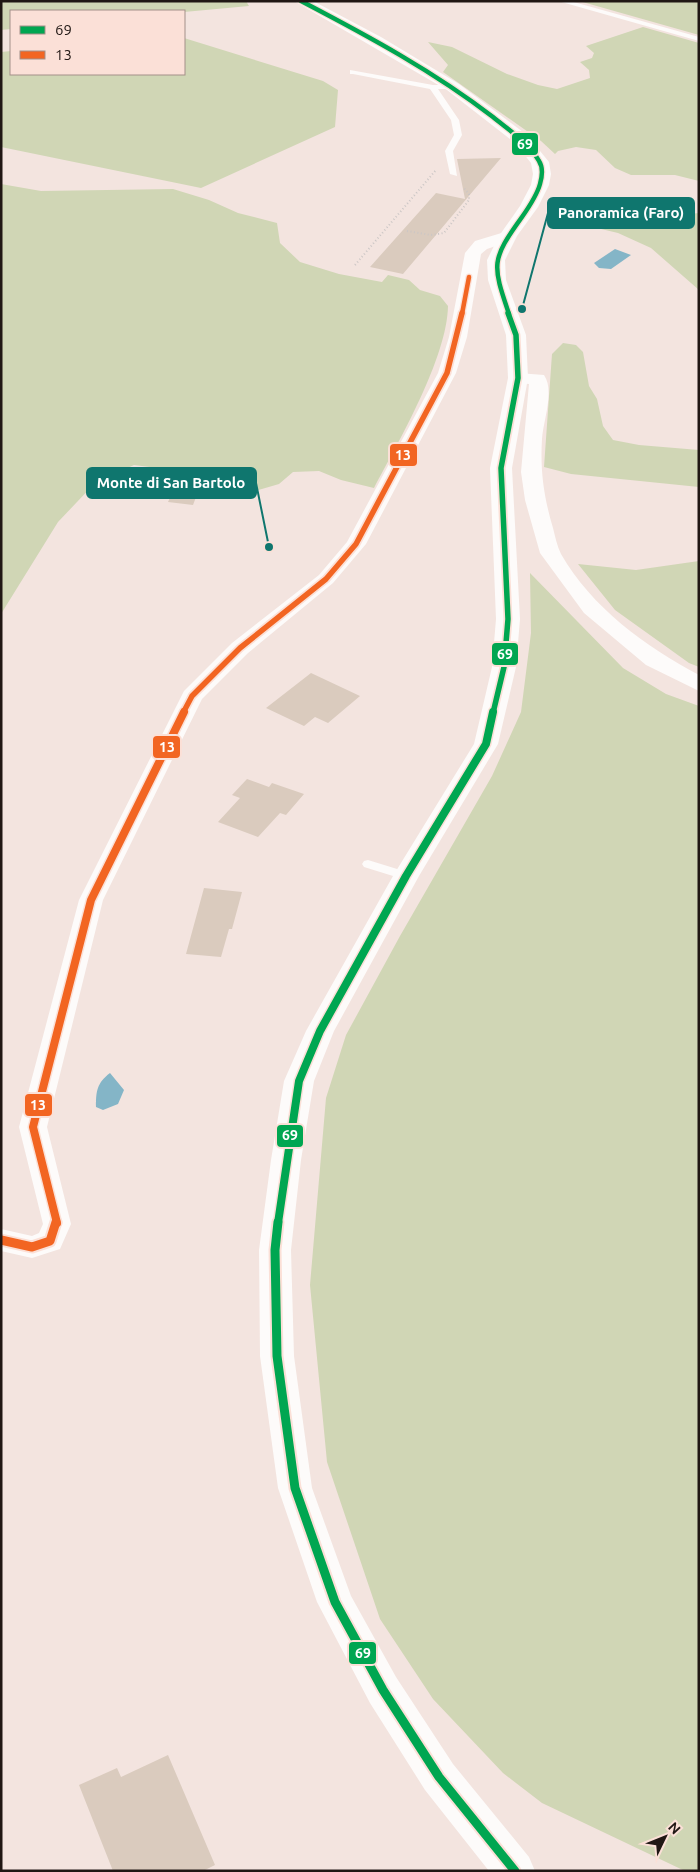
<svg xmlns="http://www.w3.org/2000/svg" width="700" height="1872" font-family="Ubuntu,sans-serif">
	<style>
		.green { fill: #d0d6b5 }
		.water { fill: #84b5c7 }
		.building { fill: #dacbbe }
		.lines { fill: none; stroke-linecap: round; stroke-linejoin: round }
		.path { stroke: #cbc6c5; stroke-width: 2; stroke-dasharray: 1 2.5; stroke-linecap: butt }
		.lane { fill: #fdfbfa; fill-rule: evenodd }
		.street { fill: #fdfbfa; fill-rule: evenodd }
		.secondary { fill: #fdfbfa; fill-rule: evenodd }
		.bus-1-far3-casing { stroke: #fbe0d7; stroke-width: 7 }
		.bus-1-far2-casing { stroke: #fbe0d7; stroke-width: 9 }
		.bus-1-far1-casing { stroke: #fbe0d7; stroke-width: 11 }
		.bus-1-casing { stroke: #fbe0d7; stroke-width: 13 }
		.bus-2-far3-casing { stroke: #fbe0d7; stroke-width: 7 }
		.bus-2-far2-casing { stroke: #fbe0d7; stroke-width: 9 }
		.bus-2-far1-casing { stroke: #fbe0d7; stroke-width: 11 }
		.bus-2-casing { stroke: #fbe0d7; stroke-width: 13 }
		.bus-1-far3 { stroke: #00a651; stroke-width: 4.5 }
		.bus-1-far2 { stroke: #00a651; stroke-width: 5.5 }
		.bus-1-far1 { stroke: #00a651; stroke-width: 8 }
		.bus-1 { stroke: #00a651; stroke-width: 9 }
		.bus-2-far3 { stroke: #f26522; stroke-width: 4.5 }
		.bus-2-far2 { stroke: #f26522; stroke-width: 5.5 }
		.bus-2-far1 { stroke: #f26522; stroke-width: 8 }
		.bus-2 { stroke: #f26522; stroke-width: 9 }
		.leader { fill: none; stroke: #0f766e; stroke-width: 2 }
		.callout-dot { fill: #0f766e; stroke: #fbe0d7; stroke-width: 2 }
		.callout { fill: #0f766e; stroke: #0f766e; stroke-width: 2 }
		.callout-label { font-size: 15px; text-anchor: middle; font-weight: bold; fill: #fff }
		.line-badge { stroke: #fbe0d7; stroke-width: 2 }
		.badge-label { font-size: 14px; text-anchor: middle; font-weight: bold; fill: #fff }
	</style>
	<rect width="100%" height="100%" fill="#f3e4df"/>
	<path class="green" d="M1,1H246L249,6L184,12L11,11V29L1,30Z
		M579,1H699V35Z
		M643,27L699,43V181L675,175H631L615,168L596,150L576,147L558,151L555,154L541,141L443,72L448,65L428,42L452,47L507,74L538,85L557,89L590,78L589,70L580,62L592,58L594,53L586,46Z
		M184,38L323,81L338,90L335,127L201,188L1,147V52L11,51V74H184Z
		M1,184L41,191L173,189L209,200L238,213L277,223L280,243L300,262L339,274L382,282L388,275L409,280L420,290L440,296L448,306C447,358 399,441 374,488L341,480L319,471L293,472L279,484L255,491L212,475L134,465L96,482L58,522L1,614Z
		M558,199L620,215L643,219L699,213V290L651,248L618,233L576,223L547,207Z
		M563,343L576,345L583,352L589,386L597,399L603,426L613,440L639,445L699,450V487L571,474L544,467L552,354Z
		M699,561V667L689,663L615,610L578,564L636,570Z
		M530,573L623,668L666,694L699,706V1871H685L542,1803L503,1773L433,1699L380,1619L327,1462L310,1285L326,1098L346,1035L400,936L492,776L521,712L531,633Z"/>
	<path class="water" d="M615,249L631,255L611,269L599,268L594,263Z
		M110,1073L124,1090L118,1104L103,1110L96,1107C96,1091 97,1083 110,1073Z"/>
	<path class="building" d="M501,158L403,274L370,267L436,193L465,199L457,159Z
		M177,482L201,484L193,505L168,502Z
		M311,673L360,696L328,723L315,717L304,726L266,708Z
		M247,779L269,787L272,783L304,794L286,815L280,813L258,837L218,822L240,798L232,795Z
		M204,888L242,892L232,929H229L221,957L186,954Z
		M168,1755L215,1865L203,1871H113L79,1785L117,1768L121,1777Z"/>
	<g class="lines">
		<path class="path" d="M407,231L431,235L444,233L469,200V194L463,187
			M355,265L436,170"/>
		<path class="lane" d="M558,1H570L699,37V41Z
			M350,70L433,85H456V89H438L459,120L462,135L453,151L457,176L450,174L445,151L454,135L451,120L430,89L353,74H350Z
			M368,860L410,873L412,876L406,880L364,867L362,864L364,861Z"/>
		<path class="street" d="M508,231L514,232L516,236L514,240L487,249L481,254L467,337L456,373L366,544L333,583L248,653L202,699L103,900L47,1127L71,1224L60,1249L32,1258L1,1251V1229L32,1236L39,1233L43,1224L19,1127L79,900L184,691L232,643L319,575L347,542L438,373L449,337L465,253L475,241Z
			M518,373L544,375C555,391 543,421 542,439C540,471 544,498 553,528C555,536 557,546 561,554C592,608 645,646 699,675V691L646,665L584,613L540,553L525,500L521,472L529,384L512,382L509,378L512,374Z"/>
		<path class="secondary" d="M294,1H313L381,37L459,84L527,135L549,162L551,174L549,185L538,207L517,236L505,260L506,280L526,335L528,378L512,468L520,619L516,667L498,744L419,876L334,1031L314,1081L301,1160L291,1250L294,1356L312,1488L351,1596L396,1677L453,1764L529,1857L535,1871H489L425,1790L370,1703L317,1602L278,1488L260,1356L259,1250L271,1160L284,1081L306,1031L393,876L474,744L492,667L496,619L490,468L508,378L506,335L488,280L487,260L499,236L520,206L531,185L533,174L531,163L515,143L447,90Z"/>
		<g class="bus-1-far3-casing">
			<path id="bus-1-far3" d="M301,1C368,36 433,71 493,117C509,130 529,143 539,161C543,167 542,177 540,184C537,195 529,207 522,217C491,260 492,264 509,314"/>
		</g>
		<g class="bus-1-far2-casing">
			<path id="bus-1-far2" d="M493,713L504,667L508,619L501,468L518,378L516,335L508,313"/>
		</g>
		<g class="bus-1-far1-casing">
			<path id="bus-1-far1" d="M278,1223L299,1081L320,1031L406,876L486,744L493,712"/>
		</g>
		<g class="bus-1-casing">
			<path id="bus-1" d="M278,1222L275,1250L277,1356L295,1488L335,1602L383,1690L439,1777L515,1871"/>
		</g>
		<g class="bus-2-far3-casing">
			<path id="bus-2-far3" d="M462,314L469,277"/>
		</g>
		<g class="bus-2-far2-casing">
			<path id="bus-2-far2" d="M183,713L192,696L240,648L326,579L356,544L447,373L462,313"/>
		</g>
		<g class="bus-2-far1-casing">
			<path id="bus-2-far1" d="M57,1223L33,1127L91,900L184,712"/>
		</g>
		<g class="bus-2-casing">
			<path id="bus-2" d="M1,1240L32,1247L50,1241L56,1222"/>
		</g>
		<use href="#bus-1-far3" class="bus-1-far3"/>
		<use href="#bus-1-far2" class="bus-1-far2"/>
		<use href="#bus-1-far1" class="bus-1-far1"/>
		<use href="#bus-1" class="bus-1"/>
		<use href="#bus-2-far3" class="bus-2-far3"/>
		<use href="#bus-2-far2" class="bus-2-far2"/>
		<use href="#bus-2-far1" class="bus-2-far1"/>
		<use href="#bus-2" class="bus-2"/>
	</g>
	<path class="leader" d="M522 309L548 213M269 547L256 483"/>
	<g class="callout-dot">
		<circle cx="522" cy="309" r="5"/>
		<circle cx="269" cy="547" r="5"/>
	</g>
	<g class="callout">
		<rect x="548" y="198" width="146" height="30" rx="5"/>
		<rect x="87" y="468" width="169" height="30" rx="5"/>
	</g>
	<g class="callout-label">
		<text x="621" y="218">Panoramica (Faro)</text>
		<text x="171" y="488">Monte di San Bartolo</text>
	</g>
	<g class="line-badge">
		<rect x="511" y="132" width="28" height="24" rx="5" fill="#00a651"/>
		<rect x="389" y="443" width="29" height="24" rx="5" fill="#f26522"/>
		<rect x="491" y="642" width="28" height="24" rx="5" fill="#00a651"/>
		<rect x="152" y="735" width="29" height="24" rx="5" fill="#f26522"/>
		<rect x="24" y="1093" width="29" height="24" rx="5" fill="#f26522"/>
		<rect x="276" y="1124" width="28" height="24" rx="5" fill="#00a651"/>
		<rect x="348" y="1641" width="29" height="24" rx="5" fill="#00a651"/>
	</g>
	<g class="badge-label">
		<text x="525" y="149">69</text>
		<text x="403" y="460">13</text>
		<text x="505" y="659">69</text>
		<text x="167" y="752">13</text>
		<text x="38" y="1110">13</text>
		<text x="290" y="1140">69</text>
		<text x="363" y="1658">69</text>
	</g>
	<rect width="700" height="1872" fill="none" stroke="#201714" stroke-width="5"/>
	<rect x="10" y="10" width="175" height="65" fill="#fbe0d7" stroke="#a39089"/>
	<rect x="20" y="26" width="25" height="8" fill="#00a651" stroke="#a39089"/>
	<text x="55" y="35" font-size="15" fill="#201714">69</text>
	<rect x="20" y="51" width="25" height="8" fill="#f26522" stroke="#a39089"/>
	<text x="55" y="60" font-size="15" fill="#201714">13</text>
	<g transform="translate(665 1837) rotate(47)" stroke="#fbe0d7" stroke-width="4" paint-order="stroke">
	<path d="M0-4L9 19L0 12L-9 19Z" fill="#201714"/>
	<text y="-8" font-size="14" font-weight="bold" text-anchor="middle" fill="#201714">N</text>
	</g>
</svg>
